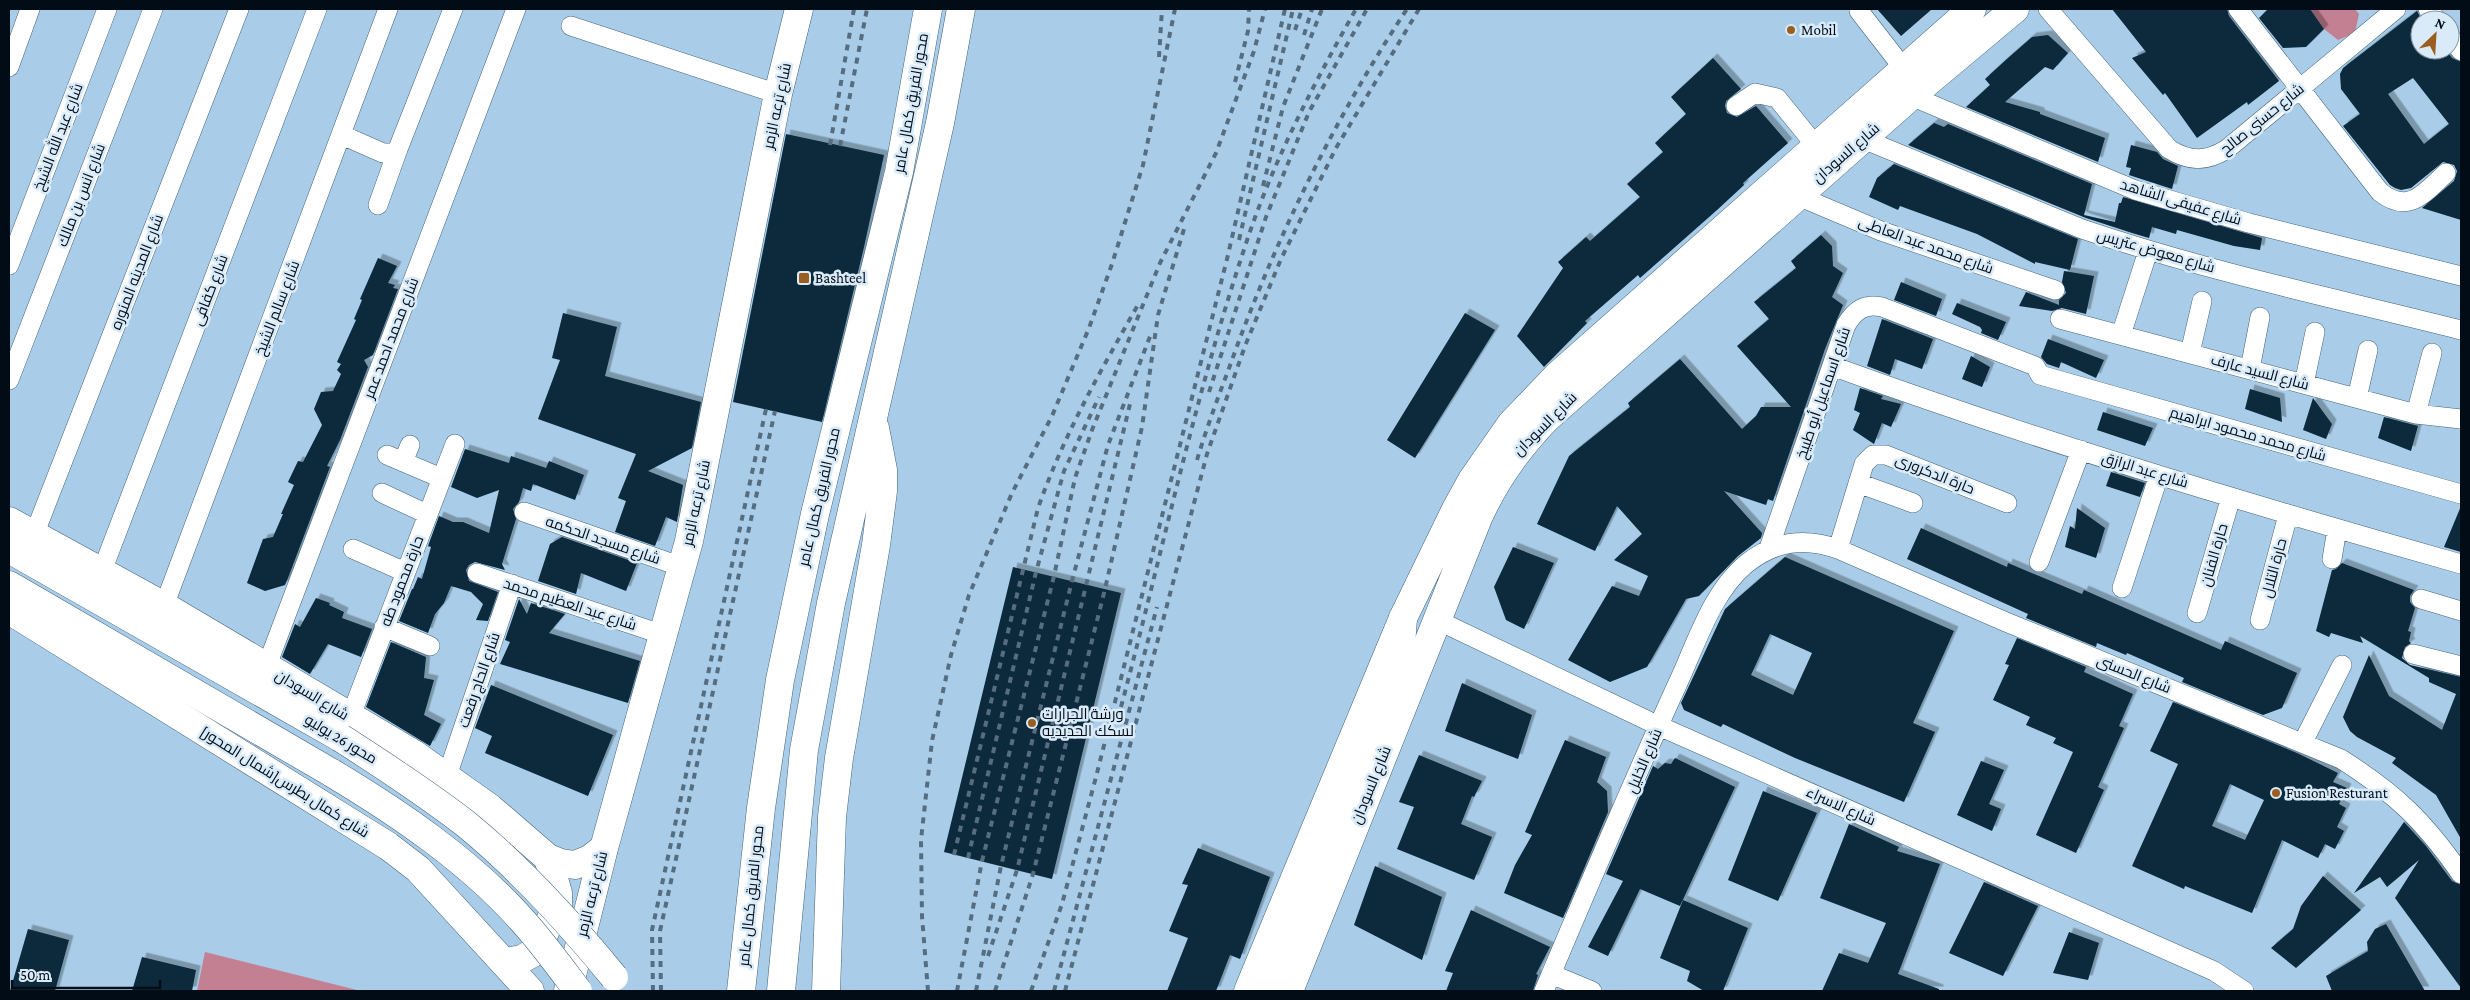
<svg xmlns="http://www.w3.org/2000/svg" width="2470" height="1000" font-family="'Crimson Pro',Cairo,serif">
	<style>
		.green { fill: #c48093 }
		.building { fill: #08293e; fill-rule: evenodd; filter: url(#shadow) }
		.lines { fill: none; stroke-linecap: round; stroke-linejoin: round }
		.street-casing { stroke: #43647c; stroke-width: 20 }
		.secondary-casing { stroke: #43647c; stroke-width: 29 }
		.primary-casing { stroke: #43647c; stroke-width: 29 }
		.highway-casing { stroke: #43647c; stroke-width: 29 }
		.street { stroke: #fff; stroke-width: 19 }
		.secondary { stroke: #fff; stroke-width: 28 }
		.primary { stroke: #fff; stroke-width: 28 }
		.highway { stroke: #fff; stroke-width: 28 }
		.rail { stroke: #566d80; stroke-width: 4; stroke-dasharray: 6 6; stroke-linecap: butt }
		.highway-bridge-casing { stroke: #43647c; stroke-width: 29; stroke-linecap: butt }
		.highway-bridge { stroke: #fff; stroke-width: 28 }
		.poi-dot { fill: #9b5e21; stroke: #d9ebf9; stroke-width: 2 }
		.labels { text-anchor: middle; stroke-width: 5; stroke-linejoin: round; paint-order: stroke }
		.poi-label { font-size: 15px; fill: #020c16; stroke: #d9ebf9; text-anchor: start }
		.street-label { font-size: 15px; fill: #020c16; stroke: #d9ebf9 }
	</style>
	<defs>
		<filter id="shadow"><feDropShadow dx="4.5" dy="-4.5" stdDeviation="0" flood-color="#0004"/></filter>
	</defs>
	<rect width="100%" height="100%" fill="#a9cde8"/>
	<path class="green" d="M2310,9H2355L2359,14L2355,33L2338,40L2324,29Z
		M205,952L361,991H197Z"/>
	<path class="building" d="M1877,9H1932L1901,36Z
		M2112,9H2227L2229,16L2279,81L2248,105L2247,102L2197,138L2165,93L2163,95L2132,58L2146,52Z
		M2268,9H2310L2324,29L2306,47L2283,48L2259,18Z
		M2417,11L2420,17V50H2446L2452,58L2461,62V220L2422,208L2454,181L2457,171L2454,165L2443,162L2411,188L2401,190L2395,188L2390,185L2343,126L2360,114L2341,89L2340,74L2343,68ZM2413,78L2449,124L2424,144L2388,94Z
		M2048,35L2068,53L2053,70L2045,67L2005,102L2040,112V114L2105,138L2098,162L1966,107L1990,85L1985,79L2008,58L2032,37Z
		M1713,58L1741,89L1726,101L1725,106L1727,113L1737,117L1756,106L1788,143L1743,183L1744,185L1717,210L1640,278L1638,275L1585,321L1587,323L1544,367L1517,336L1563,268L1558,262L1586,237L1590,241L1640,197L1627,184L1663,152L1655,143L1686,114L1671,97Z
		M1934,123L1944,127L1948,124L2092,184L2084,215L2115,222L2119,203H2121L2123,197L2262,238L2260,250L2234,246L2177,230L2176,234L2152,227L2149,238L2132,233L2086,218L1908,145Z
		M786,134L884,155L864,247L822,422L733,402Z
		M2131,145L2157,152L2163,159L2178,166L2172,189L2129,175L2131,168L2126,167Z
		M1894,164L2078,239L2070,270L2035,262V264L1977,234L1900,206L1898,210L1869,197L1877,178Z
		M1821,235L1832,246L1833,266L1843,273L1832,297L1843,305L1825,349L1773,501L1768,499L1766,505L1724,491L1762,533L1761,538L1738,556L1699,596L1686,599L1647,667L1610,682L1568,660L1612,586L1639,596L1648,576L1614,560L1642,534L1617,506L1595,551L1537,524L1569,456L1630,407L1628,403L1680,359L1742,429L1756,416L1761,407H1791L1737,346L1769,319L1754,302L1796,268L1791,261Z
		M378,258L397,266L388,283L395,285L393,288L398,289L373,355L364,360L368,367L340,440L327,466L330,467L288,578L285,585L265,591L247,583L263,539L273,537L283,514H281L294,485L288,482L298,461L303,462L322,425L314,409L321,392L333,391L341,374L337,370L341,364L337,362L356,320L354,319L362,300L360,299Z
		M2064,271L2094,276L2086,314L2062,308L2052,311L2019,306L2026,292L2059,305V300L2066,293L2062,282Z
		M1901,282L1942,299L1936,316L1894,300Z
		M1957,303L2006,322L1998,340L1981,333L1982,330L1980,327L1952,314Z
		M563,313L617,327L605,376L701,402L692,448L648,471L683,485L677,522L666,517L655,546L615,532L626,501L618,498L636,454L538,419L560,360L552,358Z
		M1465,313L1495,330L1415,458L1387,440Z
		M1882,319L1933,339L1922,369L1895,359L1890,375L1867,366Z
		M2048,339L2104,360L2096,378L2061,362L2059,368L2047,364L2041,357Z
		M1971,356L1990,367L1982,387L1962,379Z
		M1860,388L1883,396L1881,399L1901,404L1891,427L1882,423L1874,444L1853,430L1860,413L1854,410Z
		M2250,389L2280,398L2282,422L2245,409Z
		M2313,398L2332,424L2326,439L2303,430Z
		M2103,412L2153,428L2145,446L2097,430Z
		M2384,417L2418,426L2411,451L2378,438Z
		M465,449L509,463L511,456L546,468L549,461L584,475L575,500L533,484L531,491L523,488L519,502L513,509L516,519L502,564L505,570L475,562L469,565L466,570L469,581L498,592L488,621L476,620L483,604L471,592L451,586L444,603L435,614L428,633L399,621L412,589H413L418,577L422,579L431,547L428,546L439,516L453,522H463L489,533L499,490L477,498L451,487Z
		M2111,472L2145,483L2140,497L2106,486Z
		M2461,506V552L2444,547Z
		M2077,508L2105,528L2096,558L2065,547L2070,526L2075,529Z
		M1921,528L2007,567L2008,563L2082,594L2084,590L2221,650L2225,641L2297,673L2282,708L2263,715L2182,682L2184,678L2127,653L2126,655L2097,643L2096,647L2026,618L2028,614L1907,559Z
		M562,537L637,563L626,591L581,573L576,594L538,581L550,544Z
		M1513,547L1554,563L1524,629L1506,620L1494,587Z
		M1785,557L1954,631L1913,723L1935,732L1904,802L1795,758L1723,724L1721,727L1684,710L1681,703L1725,609ZM1770,634L1812,653L1793,695L1751,675Z
		M2342,563L2414,590L2410,596V602L2415,608L2408,631L2411,632L2409,641L2411,643L2405,647L2402,658L2410,665L2461,677V839L2436,795L2392,763L2396,758L2357,737L2350,731L2343,717L2369,655L2389,696L2442,730L2456,694L2429,682V678L2360,636L2363,643L2331,633L2329,637L2316,631L2332,570L2336,569Z
		M1013,567L1121,593L1052,879L944,852Z
		M316,598L330,603L329,605L344,612L342,618L372,629L361,657L328,644L310,674L282,657L295,624L300,627Z
		M519,599L527,614L531,603L565,614L549,633L640,661L628,703L500,664L510,642L505,640Z
		M2017,638L2086,667L2084,672L2133,694L2119,726L2124,728L2098,787L2104,790L2076,853L2036,835L2073,752L2053,743L2056,738L2026,725L2030,717L1993,700L2009,665L2005,664Z
		M391,642L426,657L424,678L434,680L424,715L441,724L430,746L366,707Z
		M1462,683L1532,715L1518,759L1445,731Z
		M491,685L613,735L588,796L485,753L492,736L475,728Z
		M2173,702L2297,753L2338,773L2333,782L2347,788L2339,804L2346,808L2337,827L2344,831L2335,849L2325,844L2318,858L2282,840L2252,913L2185,886L2184,889L2132,866L2178,764L2150,751ZM2230,784L2264,800L2245,840L2212,826Z
		M1565,740L1606,757L1597,782L1607,791L1608,812L1563,918L1504,893L1515,865L1532,835L1525,832Z
		M1419,755L1482,781L1474,797L1472,796L1461,824L1492,837L1474,880L1397,849L1414,807L1399,802Z
		M1675,758L1735,787L1680,906L1640,889L1608,956L1588,947L1623,881L1606,874L1653,766L1658,769L1665,763L1671,764Z
		M1981,761L2004,770L1989,804L2001,809L1992,831L1957,815Z
		M1763,791L1817,813L1778,901L1728,880Z
		M2404,822L2426,846L2452,881L2461,885V988L2395,898L2419,860L2387,887L2380,877L2354,893Z
		M1849,824L1899,847L1897,851L1940,864L1898,974L1939,989V991H1822L1839,953L1868,963L1886,923L1820,898Z
		M1198,848L1270,877L1240,959L1230,955L1216,991H1167L1188,938L1169,931L1188,885L1182,884Z
		M1375,866L1442,897L1422,960L1354,925Z
		M2323,876L2361,910L2296,968L2271,948L2293,929L2301,906Z
		M1984,882L2038,906L2003,976L1949,953Z
		M1683,900L1748,928L1723,991H1704L1687,981L1690,971L1660,958Z
		M1471,910L1550,947L1536,974L1538,975L1533,991H1446L1453,973L1445,971Z
		M2386,924L2425,991H2332L2326,976L2368,951L2367,942L2375,929Z
		M28,929L69,940L55,991H10Z
		M2069,932L2099,943L2088,980L2053,973Z
		M142,957L196,970L192,991H132Z"/>
	<g class="lines">
		<g class="street-casing">
			<path id="street" d="M2048,9L2169,149C2190,162 2206,162 2227,149L2396,9
				M2238,9L2380,192C2409,215 2424,193 2446,173
				M2428,9L2437,20
				M1859,11L1904,69
				M571,26L778,94
				M2450,37L2461,51
				M9,67L30,9
				M1911,96L2135,190L2249,223L2461,276
				M1736,106L1755,93L1777,98L1816,146
				M342,135L383,153H394L398,149L453,9
				M1863,139L2082,229C2206,271 2334,298 2461,330
				M1798,196L1881,231L2055,290
				M378,205L398,149
				M9,265L107,9
				M2060,319L2416,414L2461,419
				M2121,335L2148,251
				M2190,353L2202,301
				M1832,366C2038,441 2249,504 2461,564
				M2250,369L2260,317
				M9,380L153,9
				M2304,384L2315,332
				M2357,398L2368,350
				M2416,414L2432,353
				M387,455L441,478
				M403,462L410,445
				M1858,483L1913,503
				M382,493L427,514
				M524,512L682,567
				M34,535L239,9
				M1769,548L1846,325C1855,310 1865,303 1882,307L2035,366L2040,375L2461,494
				M353,549L405,572
				M1838,549L1864,464L1873,455H1886L2007,503
				M2332,559L2337,529
				M2039,562L2081,450
				M102,571L317,9
				M477,573L664,635
				M2122,588L2159,475
				M2421,599L2461,611
				M164,606L388,9
				M2197,613L2231,497
				M1437,620L1659,726L2214,971L2244,991
				M2260,620L2288,515
				M384,627L430,646
				M2413,654L2461,666
				M266,668L516,9
				M350,718L455,444
				M2303,742L2342,665
				M447,776L512,584
				M1551,974L1592,991
				M1544,991C1587,889 1631,786 1677,685C1696,645 1711,593 1746,564C1775,541 1804,537 1838,549L2006,622L2341,759C2396,794 2424,821 2461,874"/>
		</g>
		<g class="secondary-casing">
			<path id="secondary" d="M9,521L164,606L414,754L490,808L548,858L561,863L575,865L590,859L604,848
				M9,610L388,846L418,869L530,991
				M504,962L522,959L536,951L558,904V893L548,858
				M568,991L604,848L689,541L778,94L799,9"/>
		</g>
		<g class="primary-casing">
			<path id="primary" d="M1248,991L1403,618L1456,509L1472,480L1511,424L1558,375L1972,9
				M1289,991L1478,518C1495,480 1517,449 1546,419L1911,96L2015,9"/>
		</g>
		<g class="highway-casing">
			<path id="highway" d="M9,549L341,738
				M9,585L332,773
				M741,991L761,808L780,680L815,514L899,172L928,9
				M781,991L804,750L831,603L940,123L961,9
				M826,991L832,817L839,758L876,545L883,491V470L875,428
				M1266,991L1305,892L1393,687L1400,660L1403,618"/>
		</g>
		<use href="#street" class="street"/>
		<use href="#secondary" class="secondary"/>
		<use href="#primary" class="primary"/>
		<use href="#highway" class="highway"/>
		<path class="rail" d="M1295,30L1302,9
			M1304,35L1312,9
			M1159,57L1162,9
			M1235,82L1248,31L1249,9
			M830,145L854,9
			M840,146L867,9
			M1263,186L1283,107L1322,9
			M1239,240L1293,9
			M1209,392L1266,217L1309,112L1367,9
			M1197,460C1206,430 1217,400 1228,371C1273,244 1333,121 1407,9
			M1121,707C1164,546 1198,381 1253,223C1280,148 1317,78 1356,9
			M954,855L1038,508C1065,432 1100,372 1139,303
			M968,858L1036,572L1064,471L1099,397
			M988,956L1017,870L1130,404
			M653,991L652,930L766,409
			M661,991L660,931L775,411
			M928,991L922,916L921,840L932,741L951,655L969,595L1012,493L1052,416L1089,328L1112,264L1143,165L1175,9
			M957,991L982,861L1054,576L1075,478L1092,430L1160,263L1216,153L1254,51L1265,9
			M976,991L1001,866L1072,581L1108,445L1151,334
			M995,991L1033,874L1105,589L1142,427L1158,315L1184,229
			M1031,991L1062,904L1096,777L1227,259L1285,9
			M1054,991L1157,607
			M1065,991L1207,454L1245,346L1281,259L1336,148L1419,9"/>
		<g class="highway-bridge-casing">
			<path id="highway-bridge" d="M341,738C383,765 426,793 466,824C521,869 569,922 614,977
				M332,773C400,814 468,860 521,919C542,942 560,967 578,991"/>
		</g>
		<use href="#highway-bridge" class="highway-bridge"/>
	</g>
	<g class="poi-dot">
		<circle cx="1791" cy="30" r="5"/>
		<rect x="798" y="272" width="12" height="12" rx="2.5"/>
		<circle cx="1032" cy="723" r="5"/>
		<circle cx="2276" cy="793" r="5"/>
	</g>
	<g class="labels">
		<g class="poi-label">
			<text x="1801" y="35">Mobil</text>
			<text x="815" y="283">Bashteel</text>
			<text x="1042" y="719">ورشة الجرارات<tspan x="1042" dy="17">لسكك الحديديه</tspan></text>
			<text x="2286" y="798">Fusion Resturant</text>
		</g>
		<g class="street-label">
			<text transform="translate(911 103) rotate(-80)" y="5">محور الفريق كمال عامر</text>
			<text transform="translate(777 106) rotate(-78)" y="5">شارع ترعه الزمر</text>
			<text transform="translate(2262 119) rotate(-39)" y="5">شارع حسنى صالح</text>
			<text transform="translate(58 137) rotate(-69)" y="5">شارع عبد الله الشيخ</text>
			<text transform="translate(1846 153) rotate(-41)" y="5">شارع السودان</text>
			<text transform="translate(81 195) rotate(-69)" y="5">شارع انس بن مالك</text>
			<text transform="translate(2181 202) rotate(17)" y="5">شارع عفيفى الشاهد</text>
			<text transform="translate(1926 245) rotate(20)" y="5">شارع محمد عبد العاطى</text>
			<text transform="translate(2156 251) rotate(16)" y="5">شارع معوض عتريس</text>
			<text transform="translate(137 272) rotate(-69)" y="5">شارع المدينه المنوره</text>
			<text transform="translate(210 290) rotate(-69)" y="5">شارع كفافى</text>
			<text transform="translate(277 308) rotate(-69)" y="5">شارع سالم الشيخ</text>
			<text transform="translate(391 338) rotate(-69)" y="5">شارع محمد احمد عمر</text>
			<text transform="translate(2260 372) rotate(15)" y="5">شارع السيد عارف</text>
			<text transform="translate(1823 393) rotate(-71)" y="5">شارع اسماعيل أبو طبيخ</text>
			<text transform="translate(1545 424) rotate(-45)" y="5">شارع السودان</text>
			<text transform="translate(2248 434) rotate(16)" y="5">شارع محمد محمود ابراهيم</text>
			<text transform="translate(2145 470) rotate(17)" y="5">شارع عبد الرازق</text>
			<text transform="translate(1935 474) rotate(22)" y="5">حارة الدكرورى</text>
			<text transform="translate(819 497) rotate(-77)" y="5">محور الفريق كمال عامر</text>
			<text transform="translate(696 503) rotate(-78)" y="5">شارع ترعه الزمر</text>
			<text transform="translate(603 540) rotate(19)" y="5">شارع مسجد الحكمه</text>
			<text transform="translate(2214 555) rotate(-74)" y="5">حارة الفنان</text>
			<text transform="translate(2274 568) rotate(-75)" y="5">حارة التلال</text>
			<text transform="translate(402 581) rotate(-69)" y="5">حارة محمود طه</text>
			<text transform="translate(570 604) rotate(18)" y="5">شارع عبد العظيم محمد</text>
			<text transform="translate(2134 674) rotate(22)" y="5">شارع الحسنى</text>
			<text transform="translate(479 680) rotate(-71)" y="5">شارع الحاج رفعت</text>
			<text transform="translate(312 695) rotate(31)" y="5">شارع السودان</text>
			<text transform="translate(341 739) rotate(31)" y="5">محور 26 يوليو</text>
			<text transform="translate(1644 761) rotate(-67)" y="5">شارع الخليل</text>
			<text transform="translate(285 782) rotate(32)" y="5">شارع كمال بطرس[شمال المحور]</text>
			<text transform="translate(1371 785) rotate(-68)" y="5">شارع السودان</text>
			<text transform="translate(1841 806) rotate(24)" y="5">شارع الاسراء</text>
			<text transform="translate(592 894) rotate(-76)" y="5">شارع ترعه الزمر</text>
			<text transform="translate(751 896) rotate(-84)" y="5">محور الفريق كمال عامر</text>
		</g>
	</g>
	<rect width="2470" height="1000" fill="none" stroke="#020c16" stroke-width="20"/>
	<g transform="translate(2435 35) rotate(25)"><circle r="24" fill="#d9ebf9" stroke="#83929e"/>
	<path d="M0-4L9 19L0 12L-9 19Z" fill="#9b5e21"/>
	<text y="-8" font-size="14" font-weight="bold" text-anchor="middle" fill="#020c16">N</text>
	</g>
	<path d="M12 980v8h148v-8" fill="none" stroke="#020c16" stroke-width="2.5"/>
	<text x="20" y="980" font-size="15" fill="#020c16" stroke="#d9ebf9" stroke-width="4" paint-order="stroke">50 m</text>
</svg>
